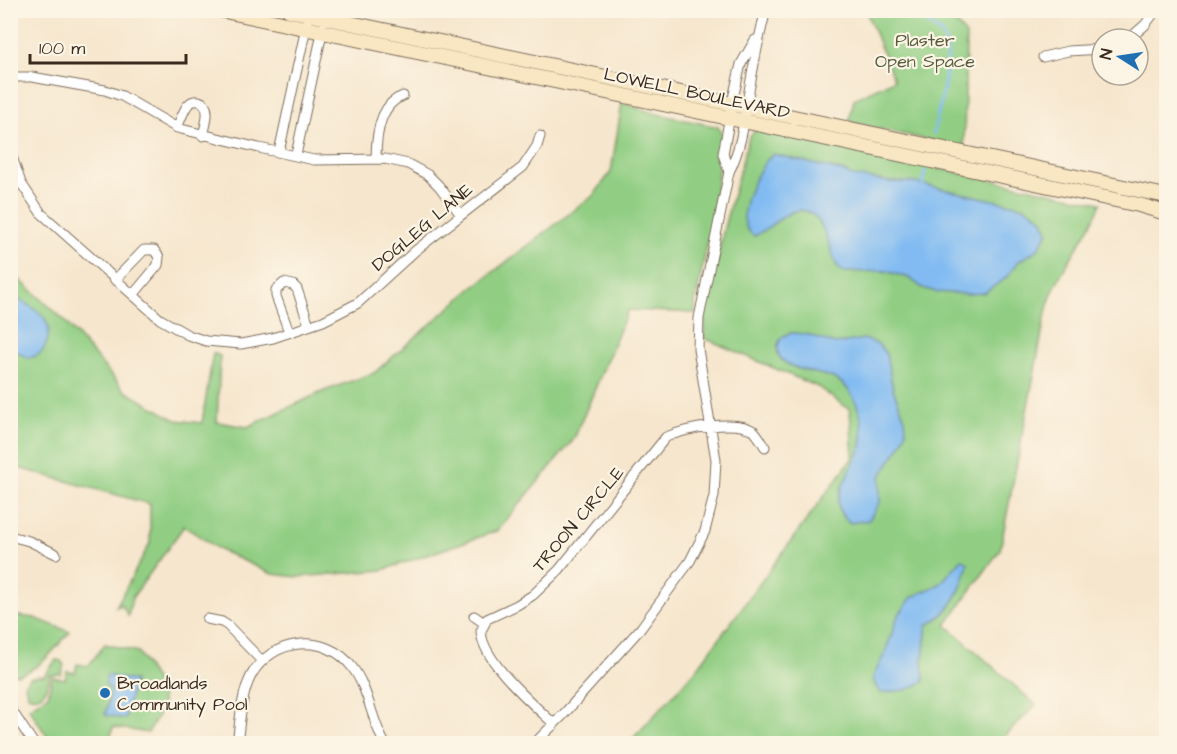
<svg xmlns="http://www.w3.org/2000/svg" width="1177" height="754" font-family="'Architects Daughter',sans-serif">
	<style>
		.green { fill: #91ce83; stroke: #667c50; stroke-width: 1.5 }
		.water { fill: #81bbf2; stroke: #5e7288; stroke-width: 1.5 }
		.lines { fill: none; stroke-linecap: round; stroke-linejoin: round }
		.stream { stroke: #81bbf2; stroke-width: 3 }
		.minor-casing { stroke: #7c6c5b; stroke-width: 11 }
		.secondary-casing { stroke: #7c6c5b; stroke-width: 16 }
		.minor { stroke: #fff; stroke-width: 9 }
		.secondary { stroke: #f9e7c3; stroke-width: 14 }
		.poi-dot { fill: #1f6fb2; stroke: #fcf5e5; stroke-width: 2 }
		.labels { text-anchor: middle; stroke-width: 4.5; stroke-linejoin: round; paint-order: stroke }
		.park-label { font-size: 18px; fill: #555b3c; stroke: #fcf5e5 }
		.street-label { font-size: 18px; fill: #3b2a1e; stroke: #fcf5e5 }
		.poi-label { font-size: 18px; fill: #3b2a1e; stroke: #fcf5e5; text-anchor: start }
	</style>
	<rect width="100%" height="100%" fill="#fcf5e5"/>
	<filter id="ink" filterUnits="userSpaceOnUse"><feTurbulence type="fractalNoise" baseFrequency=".0167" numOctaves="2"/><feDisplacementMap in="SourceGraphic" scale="12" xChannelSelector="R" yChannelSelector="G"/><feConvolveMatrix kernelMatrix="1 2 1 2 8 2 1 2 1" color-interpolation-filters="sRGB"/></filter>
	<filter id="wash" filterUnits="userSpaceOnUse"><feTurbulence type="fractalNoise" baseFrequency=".008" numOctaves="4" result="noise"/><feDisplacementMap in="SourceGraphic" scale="24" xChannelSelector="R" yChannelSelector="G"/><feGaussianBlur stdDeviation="1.35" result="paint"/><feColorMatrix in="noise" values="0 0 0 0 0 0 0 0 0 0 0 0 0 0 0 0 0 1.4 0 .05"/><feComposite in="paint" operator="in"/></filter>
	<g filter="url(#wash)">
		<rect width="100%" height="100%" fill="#f6e6cd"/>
		<path class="green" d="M866,11H946L966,35L964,148L854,123L849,121L854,99L894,80Z
			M622,103L657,114L718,127L722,135L713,217L695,303V313L628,310L574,439L497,531L383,570L298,577L272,574L220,550L184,526L132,598L128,616L122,605L116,607L150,543V504L11,466L10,271L62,318L125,391L176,420L202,423L213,353L220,356L217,422L247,427L324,391L374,373L471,289L594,195L611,172Z
			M759,130L1101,203C1087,240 1058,269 1047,308L1000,550L946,625L1036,705L998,743L628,744L696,670L853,457L850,410L818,387L704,338L705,312L726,220L749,137L755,131Z
			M11,615L35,618L70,632C54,649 36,676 11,675Z
			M105,644L138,652L162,691V708L148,733L113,727L109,743L96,741L95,743H51L29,708L48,695L52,677L65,679L67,671L75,673L77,664L88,666Z
			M56,660L61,661L64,665L61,674L50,675C47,688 44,701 28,695L25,687C26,675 35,677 44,676Z"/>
		<path class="water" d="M773,154L842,171L853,176L891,182H911L1025,207L1042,218L1048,232L1038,249L1019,261L1006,278L984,293L967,294L936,292L923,288L909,278L886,271L844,272L840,270L836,264C828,246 822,201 792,212C779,218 768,229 755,236C728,224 757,167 773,154Z
			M10,295C28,305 56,315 47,341C44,352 39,356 28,358L11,348Z
			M794,333L806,334L835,344L864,339L878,344L886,354L893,389L905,419L906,432L901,445L880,477V502L869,520L851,523C820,505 855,470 861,446C864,429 861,411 853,397C849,389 842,382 833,378C818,371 768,370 779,342C782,336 787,333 794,333Z
			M962,559L968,563C963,588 951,614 927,625L923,658L924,682L906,690L880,693L875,685L873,677L885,653L898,616L912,597L940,584Z
			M107,675L134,681L125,719L105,715L111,690L105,684Z"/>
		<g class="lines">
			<path class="stream" d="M907,10C918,20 933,23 942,35C956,55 938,108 934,133
				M923,185L925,171"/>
		</g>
	</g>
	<g filter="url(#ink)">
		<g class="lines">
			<g class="minor-casing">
				<path id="minor" d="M1129,39L1145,25L1156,10
					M1043,57L1068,51L1102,49
					M10,77H32L105,90L122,96L177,128L259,148L314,160L385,159L408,164L428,175L439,186L461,215
					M177,128C180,121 183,112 187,106C190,102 194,100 199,101C213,105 205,126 203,136
					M10,151L21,183L41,213L160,319L188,335L206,341L241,344L273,338L323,321L358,303L415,251L523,167L537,146L540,136
					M279,152L307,23
					M296,155L323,28
					M376,159C376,138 379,104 403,96
					M729,172L723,154L734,94L741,64L755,40
					M115,280L144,250H154L159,257L158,265L133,295
					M289,332L276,296V290L284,283L293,285L297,289L309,325
					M10,536L29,541L56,554
					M474,616L484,623
					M207,619L222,622L228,626L261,660
					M10,708L34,744
					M554,724C533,704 482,661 481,631L487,619L517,605L533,595L559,570L666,437C686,429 735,418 754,431C758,435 762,442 765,447
					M237,744C240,722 241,695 251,676C271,638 326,632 352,667C369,689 371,720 385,744
					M534,744L563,715L641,628L690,561L705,531L714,496L716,460L698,349L699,318L729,172C741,148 744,123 748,97C753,68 758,39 766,10"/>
			</g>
			<g class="secondary-casing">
				<path id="secondary" d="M220,10L1139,205L1166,213
					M289,10L1166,196"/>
			</g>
			<use href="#minor" class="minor"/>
			<use href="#secondary" class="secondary"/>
		</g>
	</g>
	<circle class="poi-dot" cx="105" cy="693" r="6"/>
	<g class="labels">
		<g class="park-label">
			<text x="925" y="46">Plaster<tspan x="925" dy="21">Open Space</tspan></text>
		</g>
		<g class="street-label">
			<text transform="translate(697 93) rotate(12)" y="6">LOWELL BOULEVARD</text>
			<text transform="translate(422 227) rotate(-40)" y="6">DOGLEG LANE</text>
			<text transform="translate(578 519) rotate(-50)" y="6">TROON CIRCLE</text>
		</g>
		<g class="poi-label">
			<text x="117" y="689">Broadlands<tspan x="117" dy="21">Community Pool</tspan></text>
		</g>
	</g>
	<rect width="1177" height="754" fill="none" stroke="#fcf5e5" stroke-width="36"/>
	<g transform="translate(1120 57) rotate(282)"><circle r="28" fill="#fcf5e5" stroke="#afa495" stroke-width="1.5"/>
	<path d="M0-4.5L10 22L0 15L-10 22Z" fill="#1f6fb2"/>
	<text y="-9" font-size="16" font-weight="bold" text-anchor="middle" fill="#3b2a1e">N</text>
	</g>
	<path d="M30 54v9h156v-9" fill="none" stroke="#3b2a1e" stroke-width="3"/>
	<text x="39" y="54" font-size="18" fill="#3b2a1e" stroke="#fcf5e5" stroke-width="4.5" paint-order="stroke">100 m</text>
</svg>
